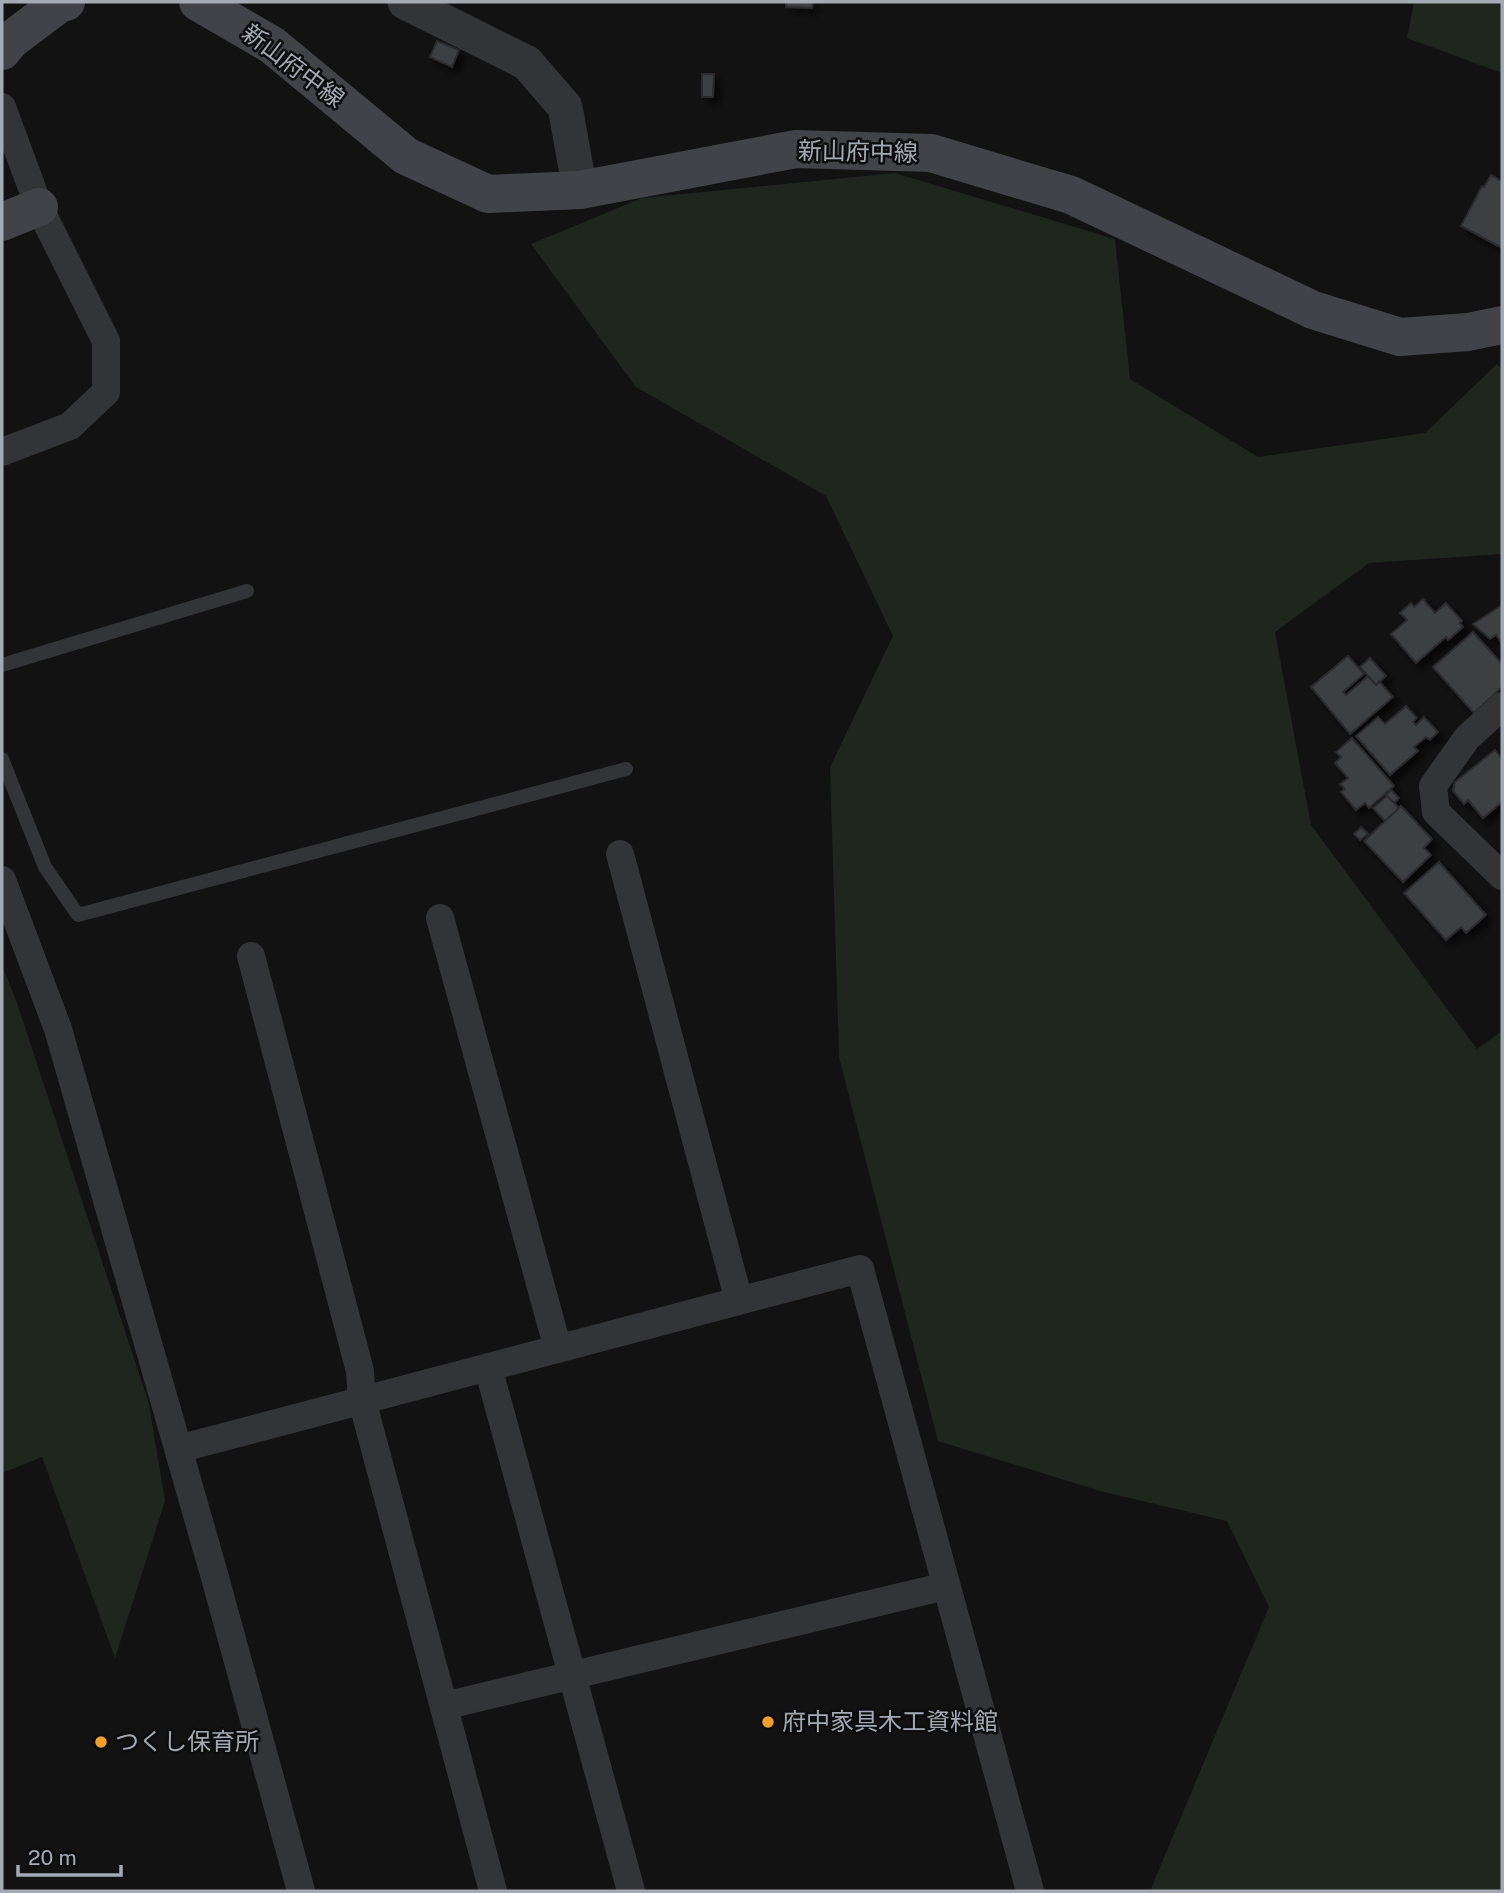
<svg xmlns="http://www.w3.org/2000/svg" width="1504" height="1893" font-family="'Public Sans','Noto Sans JP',sans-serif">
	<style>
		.green { fill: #1e261e }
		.building { fill: #3e4043; stroke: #2c2c2f; stroke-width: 2; filter: url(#shadow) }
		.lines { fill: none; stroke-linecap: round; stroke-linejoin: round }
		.service { stroke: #333438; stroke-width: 14 }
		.minor { stroke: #333438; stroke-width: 28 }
		.tertiary { stroke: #333438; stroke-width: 35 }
		.secondary { stroke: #414348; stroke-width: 38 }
		.poi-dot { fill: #f49f29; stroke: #0d0d0e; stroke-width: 2.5 }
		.labels { text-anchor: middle; stroke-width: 5; stroke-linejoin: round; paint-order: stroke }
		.street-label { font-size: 24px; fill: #a3aab4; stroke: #0d0d0e }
		.poi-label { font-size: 24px; fill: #a3aab4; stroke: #0d0d0e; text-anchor: start }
	</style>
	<defs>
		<filter id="shadow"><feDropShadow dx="6" dy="6" stdDeviation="3.5" flood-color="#0009"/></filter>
	</defs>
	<rect width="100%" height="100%" fill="#121213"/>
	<path class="green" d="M1414,2H1502V73L1407,38Z
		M895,173L1115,239L1130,379L1258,457L1425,433L1497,364L1502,370V554L1369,563L1275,632L1311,825L1477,1049L1502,1031V1891H1150L1269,1607L1227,1521L1100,1491L938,1441L839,1057L830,767L893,636L826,496L636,387L531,244L642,198Z
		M2,965L16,1000L149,1404L165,1501L115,1658L42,1457L2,1473Z"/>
	<path class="building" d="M786,2H813L812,8L786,7Z
		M437,41L459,50L452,67L430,57Z
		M702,74H714L713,97H702Z
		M1491,175L1502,181V248L1461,226L1482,186L1484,187Z
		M1423,599L1435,613L1446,603L1462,621L1460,623L1463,627L1448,640L1446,637L1416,663L1391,634L1407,620L1400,613L1411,603L1414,607Z
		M1502,605V644L1496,635L1490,639L1473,624Z
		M1473,632L1502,664V687L1474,713L1433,667Z
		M1348,656L1364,674L1343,692L1346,695L1368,676L1376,685L1379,681L1393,697L1350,734L1311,687Z
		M1370,658L1386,676L1376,685L1360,667Z
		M1406,706L1417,718L1413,722L1416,725L1424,717L1438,732L1430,740L1426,737L1414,747L1418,751L1390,775L1356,736L1378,717L1385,724Z
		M1352,738L1394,786L1369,808L1365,803L1356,810L1341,792L1345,789L1340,784L1348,778L1335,763L1341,757L1336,752Z
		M1495,750L1502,759V802L1483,818L1468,800L1464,804L1453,791L1455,782Z
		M1391,790L1399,798L1394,803L1386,795Z
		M1387,796L1399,808L1385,821L1373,808Z
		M1401,806L1432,839L1424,848L1431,855L1403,882L1364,841Z
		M1361,827L1368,834L1360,840L1354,834Z
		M1439,862L1486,915L1466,933L1461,927L1446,940L1404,893Z"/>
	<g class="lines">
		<path class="service" d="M2,665L247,591
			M2,759L45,867L78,915L626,769"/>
		<path class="minor" d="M2,107L39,207L106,341V392L70,426L2,452
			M1502,706L1467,738L1433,786L1436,812L1502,876
			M620,854L739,1301
			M2,880L58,1029L214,1574L301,1891
			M440,918L558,1349
			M251,956L360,1371L362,1400L493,1891
			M488,1367L631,1891
			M178,1449L860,1269L1030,1891
			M444,1706L946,1586"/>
		<path class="tertiary" d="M405,2L527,63L565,107L580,190"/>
		<path class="secondary" d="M198,2L272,45L406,156L488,194L580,190L796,149L931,153L1071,195L1313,310L1400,337L1468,332L1502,325
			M2,51L11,40L60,3L66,2
			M2,222L39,207"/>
	</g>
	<g class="poi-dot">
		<circle cx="768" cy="1722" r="7"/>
		<circle cx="101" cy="1742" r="7"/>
	</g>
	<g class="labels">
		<g class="street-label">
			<text transform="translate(293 66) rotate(37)" y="8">新山府中線</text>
			<text transform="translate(858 152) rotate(1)" y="8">新山府中線</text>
		</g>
		<g class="poi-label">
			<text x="782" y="1730">府中家具木工資料館</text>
			<text x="115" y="1750">つくし保育所</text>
		</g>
	</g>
	<rect width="1504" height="1893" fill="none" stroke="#a3aab4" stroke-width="7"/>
	<path d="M18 1865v10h103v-10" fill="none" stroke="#a3aab4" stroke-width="3.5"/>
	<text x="28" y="1865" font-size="21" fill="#a3aab4" stroke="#0d0d0e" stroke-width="5" paint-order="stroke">20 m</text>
</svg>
